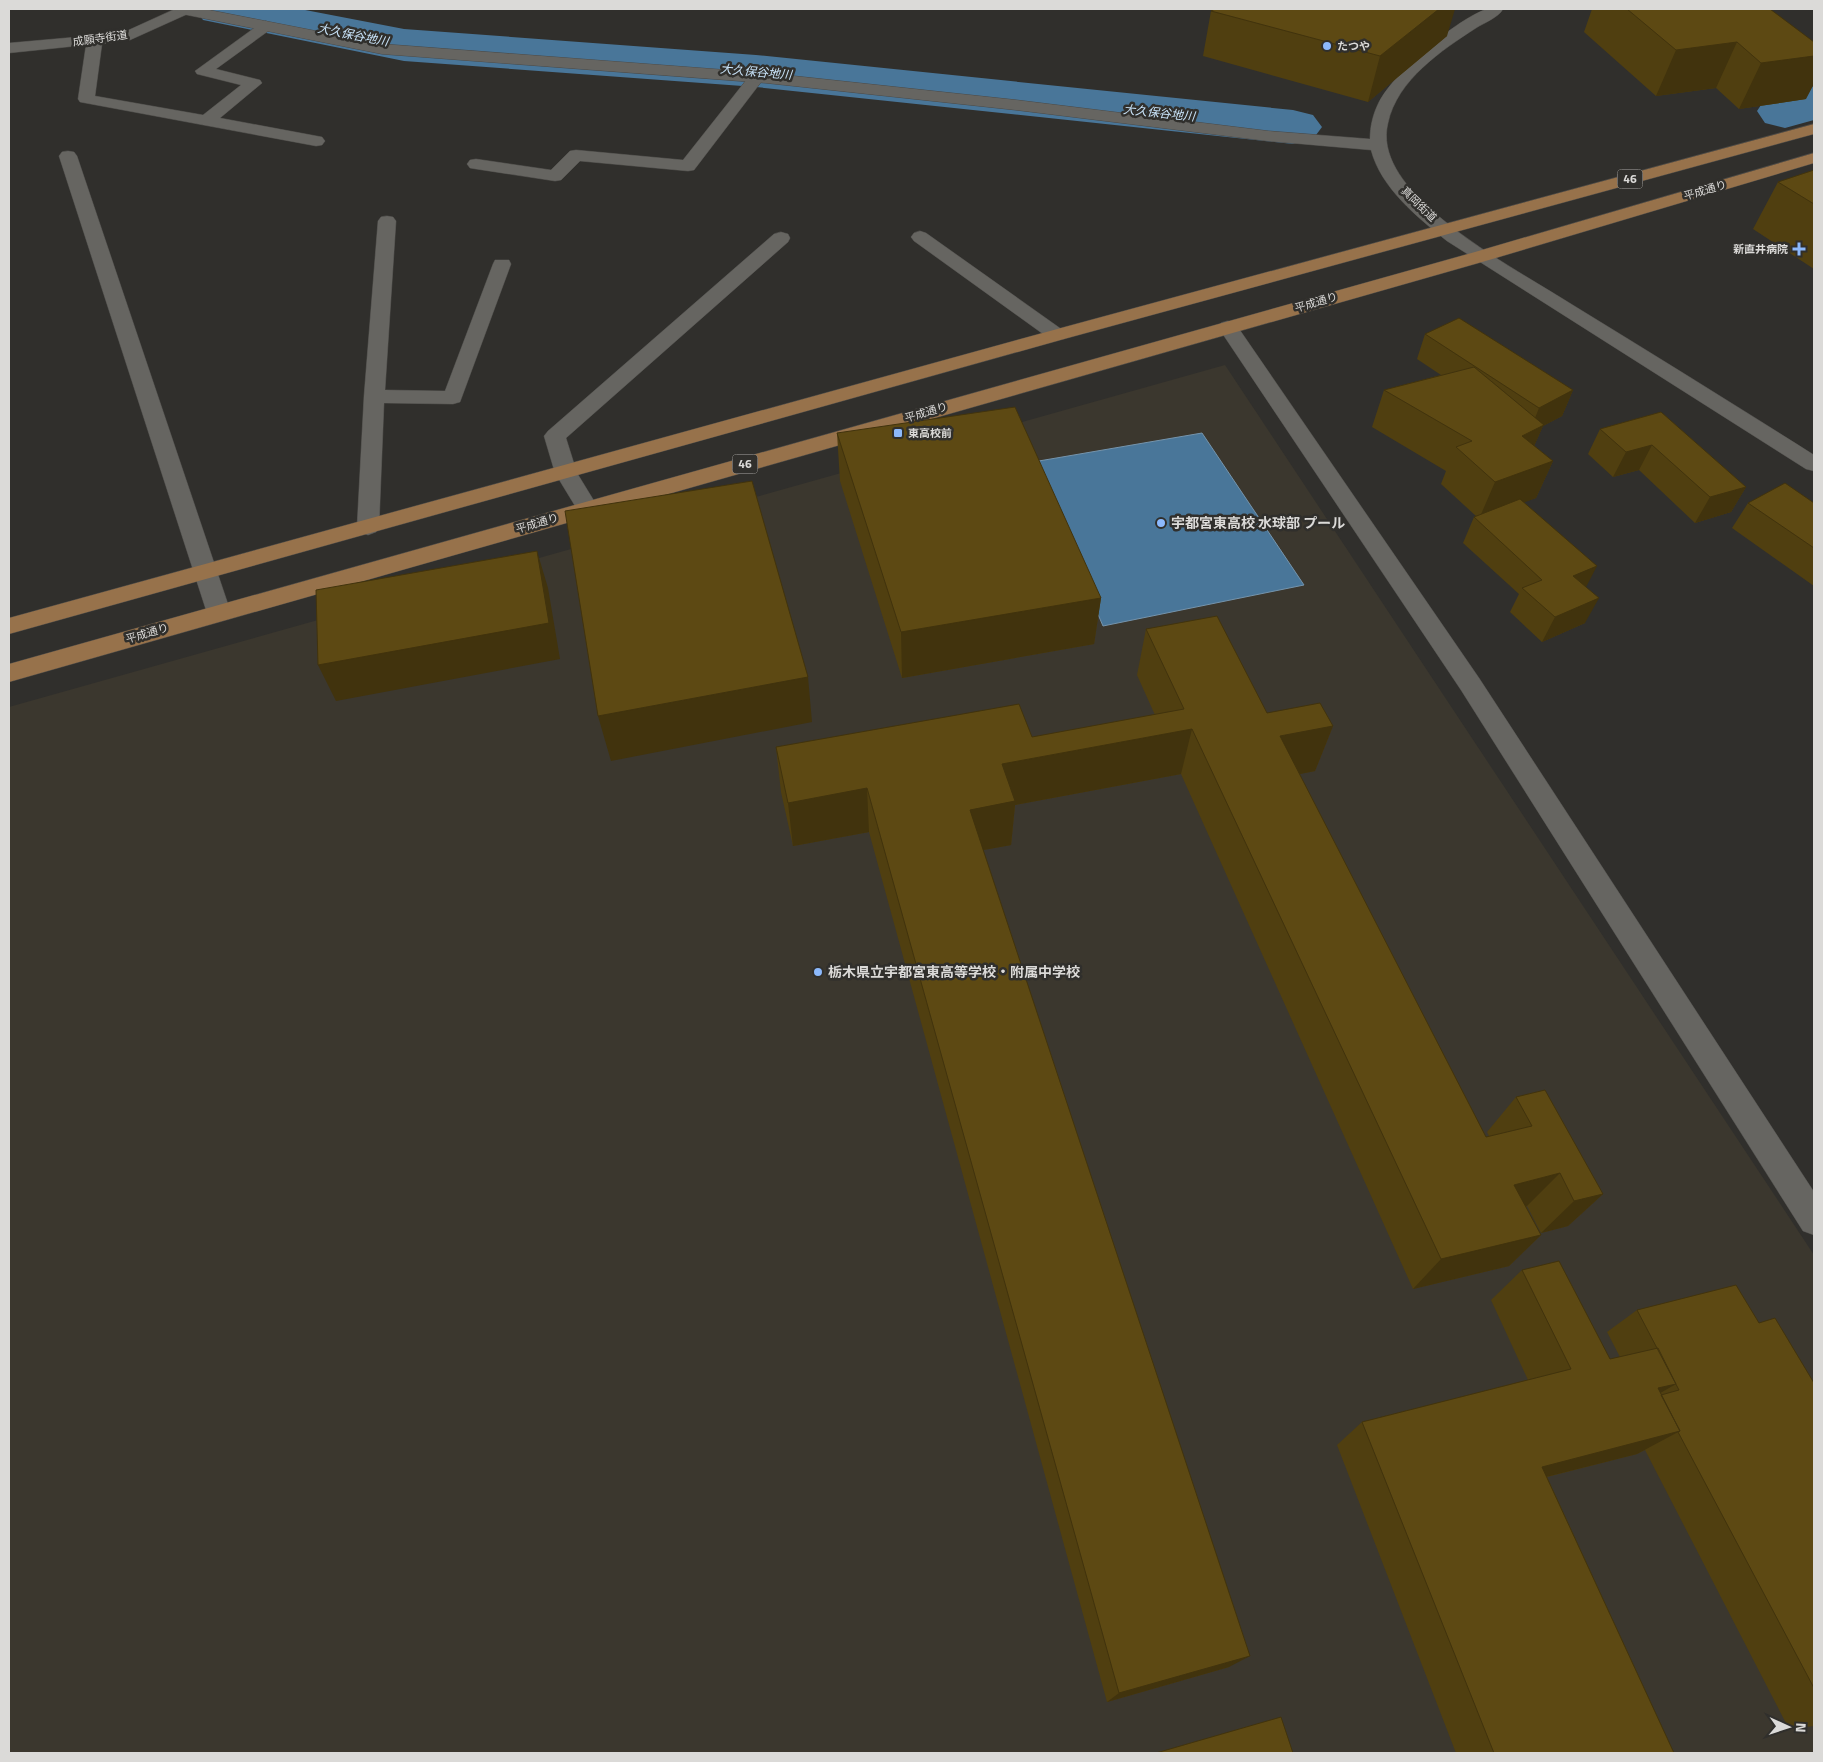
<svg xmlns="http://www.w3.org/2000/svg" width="1823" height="1762" font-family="'Titillium Web','Noto Sans JP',sans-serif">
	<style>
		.built { fill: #3b372e }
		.water { fill: #497699; stroke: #7594ac }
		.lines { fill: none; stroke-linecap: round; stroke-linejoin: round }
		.river { fill: #497699; fill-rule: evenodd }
		.minor-casing { stroke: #4b4a47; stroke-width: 1 }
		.tertiary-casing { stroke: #4b4a47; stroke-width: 1 }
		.primary-casing { stroke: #4b4a47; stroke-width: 1 }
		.minor { fill: #666561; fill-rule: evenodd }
		.tertiary { fill: #666561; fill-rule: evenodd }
		.primary { fill: #97724b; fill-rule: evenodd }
		.wall { fill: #503f10 }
		.shaded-wall { fill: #41330d }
		.building { fill: #5d4913; stroke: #41330d }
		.poi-dot { fill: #8cb9fc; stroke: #302f2c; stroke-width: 2 }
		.labels { text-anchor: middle; stroke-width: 5; stroke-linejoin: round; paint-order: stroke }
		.far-street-label { font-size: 11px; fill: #dbdad8; stroke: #302f2c }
		.far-poi-label { font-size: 11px; font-weight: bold; fill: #dbdad8; stroke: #302f2c; text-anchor: start }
		.far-water-label { font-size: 12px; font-style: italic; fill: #cae5fb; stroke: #302f2c }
		.shield { fill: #302f2c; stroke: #a8a7a4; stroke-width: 1 }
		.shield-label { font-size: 12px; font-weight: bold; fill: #dbdad8 }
		.poi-label { font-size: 14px; font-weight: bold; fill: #dbdad8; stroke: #302f2c; text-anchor: start }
	</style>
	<rect width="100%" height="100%" fill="#302f2c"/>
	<path class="built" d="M1225,365L1814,1255V1753H9V707Z"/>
	<path class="water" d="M1202,433L1304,585L1103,626L1033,462Z"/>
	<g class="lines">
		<path class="river" d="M195,9H300L404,29L756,55L1293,110L1313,115L1322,127L1313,139L1293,144L756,87L404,61L203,20Z
			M1814,86V120L1785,128L1765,123L1757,111L1765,99Z"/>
		<g class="minor-casing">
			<path id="minor" d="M175,9H195L192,12L130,40L102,44L95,96L203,115L241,85L197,74L195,71L261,23L266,21L274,26L271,29L216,69L260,80L262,83L220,118L322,137L325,141L322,145L316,146L80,102L78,99L86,45L9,53V43L122,33Z
				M757,72L765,77L694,170L688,171L580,161L561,180L555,181L476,169L470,168L467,164L470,160L476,159L551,170L570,151L576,150L683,160L751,74Z
				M68,151L74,152L77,156L231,613L227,619L219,621L211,619L207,613L59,156L62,152Z
				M387,216L393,217L396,221L385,390L445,391L493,264L495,260H509L511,264L460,402L453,404L384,403L379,527L376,532L368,535L360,532L357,527L364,396L378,221L381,217Z
				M920,231L926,233L1064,331L1067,335L1064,339H1050L914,241L911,237L914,233Z
				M781,232L788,234L790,238L788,242L566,438L577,473L599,509L596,514L588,516L580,514L555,473L544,436L548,431L774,234Z
				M1228,321L1235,323L1479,678L1814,1192V1235L1803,1231L1461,690L1218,327L1221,323Z"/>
		</g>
		<g class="tertiary-casing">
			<path id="tertiary" d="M174,9H204L382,44L766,73L1016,100L1268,131L1370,139C1370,126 1373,114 1379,102C1395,72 1452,23 1484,10C1490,7 1498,9 1503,9C1499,17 1484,23 1476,28C1442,50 1397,80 1388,123C1380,155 1404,184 1426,205C1470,246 1525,275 1576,307C1656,356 1735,405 1814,455V471L1806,469L1447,241C1417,217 1381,188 1371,150L1268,141L1016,110L766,83L382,54L182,14Z"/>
		</g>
		<g class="primary-casing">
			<path id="primary" d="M1814,124V134L1064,339L9,634V618L1050,331Z
				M1814,153V163L1489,260L9,682V664L1475,252Z"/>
		</g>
		<use href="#minor" class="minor"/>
		<use href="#tertiary" class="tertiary"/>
		<use href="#primary" class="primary"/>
	</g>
	<path class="wall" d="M1592,9H1770L1806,99L1739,109L1716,88L1656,96L1584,32Z
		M1211,11L1447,36L1368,102L1203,56Z
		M1814,170V269L1753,229L1778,182Z
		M1425,334L1573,390L1562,416L1543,426L1534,446L1553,461L1536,498L1524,502L1586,587L1585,623L1542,642L1510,612L1519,594L1463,543L1474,517L1476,516L1441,484L1446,471L1372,427L1384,390L1441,375L1417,359Z
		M1661,412L1746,487L1731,512L1695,523L1639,470L1613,477L1588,454L1600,429Z
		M837,433L1101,598L1094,644L902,678L840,481Z
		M1748,503H1814V586L1732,528Z
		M1146,629L1267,713L1333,726L1315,771L1299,774L1486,1137L1489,1136L1487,1132L1516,1097L1603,1194L1568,1226L1541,1233L1527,1206L1526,1207L1541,1235L1509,1266L1413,1289L1181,774L1015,805L1011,845L983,850L1229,1667L1107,1702L869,832L793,846L781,792L776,747L1032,737L1155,715L1137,675Z
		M1522,1270L1610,1359L1620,1357L1607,1332L1637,1310L1759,1323L1814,1383V1726L1789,1729L1645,1450L1637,1454L1547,1477L1674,1753H1456L1337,1445L1362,1422L1528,1380L1491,1300Z"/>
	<path class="shaded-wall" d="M1439,9H1455L1447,36L1368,102L1380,56Z
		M1737,42L1716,88L1656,96L1676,50Z
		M1814,56V84L1806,99L1739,109L1761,63Z
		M1573,390L1562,416L1543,426L1527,462L1522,436L1529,433L1539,408Z
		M1652,445L1639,470L1613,477L1626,452Z
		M1553,461L1536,498L1479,519L1495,482Z
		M1746,487L1731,512L1695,523L1710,497Z
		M537,551L548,588L560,659L336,701L318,665Z
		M1597,566L1584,591L1573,576Z
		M1101,598L1094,644L902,678L901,632Z
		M1599,598L1585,623L1542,642L1555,617Z
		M808,677L812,722L611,761L598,716Z
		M1333,726L1315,771L1265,781L1280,736Z
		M1192,729L1181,774L1015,805L1011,845L967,853L970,810L1002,764Z
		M867,788L869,832L793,846L788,803Z
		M1560,1173L1527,1206L1484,1217L1514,1185Z
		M1603,1194L1568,1226L1541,1233L1574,1201Z
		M1541,1235L1509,1266L1413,1289L1441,1259Z
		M1676,1384L1634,1408L1658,1388Z
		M1680,1431L1637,1454L1506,1487L1542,1467Z
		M1250,1656L1229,1667L1107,1702L1119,1693Z"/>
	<path class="building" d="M1215,9H1439L1380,56L1211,11Z
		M1627,9H1770L1814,42V56L1761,63L1737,42L1676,50Z
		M1814,170V204L1778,182Z
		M1459,318L1573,390L1539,408L1425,334Z
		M1474,367L1544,425L1522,436L1553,461L1495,482L1456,447L1472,441L1384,390Z
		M1015,407L1101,598L901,632L837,433Z
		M1661,412L1746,487L1710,497L1652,445L1626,452L1600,429Z
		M752,481L808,677L598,716L565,511Z
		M1785,483L1814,503V548L1748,503Z
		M1520,499L1597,566L1573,576L1599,598L1555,617L1522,588L1542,580L1474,517Z
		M537,551L549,623L318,665L316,590Z
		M1217,616L1267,713L1320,703L1333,726L1280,736L1486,1137L1532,1126L1516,1097L1545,1090L1603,1194L1574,1201L1560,1173L1514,1185L1541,1235L1441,1259L1192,729L1002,764L1015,801L970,810L1250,1656L1119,1693L867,788L788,803L776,747L1019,704L1032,737L1184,709L1146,629Z
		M1559,1261L1610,1359L1658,1348L1676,1384L1658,1388L1680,1431L1542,1467L1674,1753H1494L1362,1422L1571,1369L1522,1270Z
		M1736,1285L1759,1323L1775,1318L1814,1383V1688L1678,1432L1680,1431L1661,1395L1679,1390L1637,1310Z
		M1281,1717L1293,1753H1156Z"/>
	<g class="poi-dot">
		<circle cx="1327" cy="46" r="5"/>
		<path d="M1796.5 241.5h5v5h5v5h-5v5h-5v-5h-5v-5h5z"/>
		<rect x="893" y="428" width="10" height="10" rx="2.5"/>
		<circle cx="1161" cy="523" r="5"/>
		<circle cx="818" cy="972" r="5"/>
	</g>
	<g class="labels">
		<g class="far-street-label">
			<text transform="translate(100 38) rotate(-8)" y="4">成願寺街道</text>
			<text transform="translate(1705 190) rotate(-16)" y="4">平成通り</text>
			<text transform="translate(1419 204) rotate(44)" y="4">真岡街道</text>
			<text transform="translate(1316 302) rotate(-16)" y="4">平成通り</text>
			<text transform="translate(926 412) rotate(-16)" y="4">平成通り</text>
			<text transform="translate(537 523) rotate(-16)" y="4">平成通り</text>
			<text transform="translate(147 633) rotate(-16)" y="4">平成通り</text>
		</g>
		<g class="far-poi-label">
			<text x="1337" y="50">たつや</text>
			<text x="1788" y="253" text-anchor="end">新直井病院</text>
			<text x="908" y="437">東高校前</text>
		</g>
		<g class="far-water-label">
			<text transform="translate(353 35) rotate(11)" y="4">大久保谷地川</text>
			<text transform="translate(756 72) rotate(5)" y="4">大久保谷地川</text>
			<text transform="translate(1159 113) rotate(6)" y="4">大久保谷地川</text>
		</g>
		<g class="shield">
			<rect x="1617.5" y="169.5" width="25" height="19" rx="4"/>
			<rect x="732.5" y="454.5" width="25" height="19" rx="4"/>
		</g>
		<g class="shield-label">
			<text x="1630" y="183">46</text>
			<text x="745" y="468">46</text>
		</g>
		<g class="poi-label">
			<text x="1171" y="528">宇都宮東高校 水球部 プール</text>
			<text x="828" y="977">栃木県立宇都宮東高等学校・附属中学校</text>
		</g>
	</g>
	<rect width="1823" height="1762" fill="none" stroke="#dbdad8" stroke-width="20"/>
	<g transform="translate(1788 1727) rotate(93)" stroke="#302f2c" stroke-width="4" paint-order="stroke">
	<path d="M0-4L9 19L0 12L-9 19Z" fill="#dbdad8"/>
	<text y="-8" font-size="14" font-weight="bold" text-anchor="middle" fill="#dbdad8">N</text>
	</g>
</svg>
